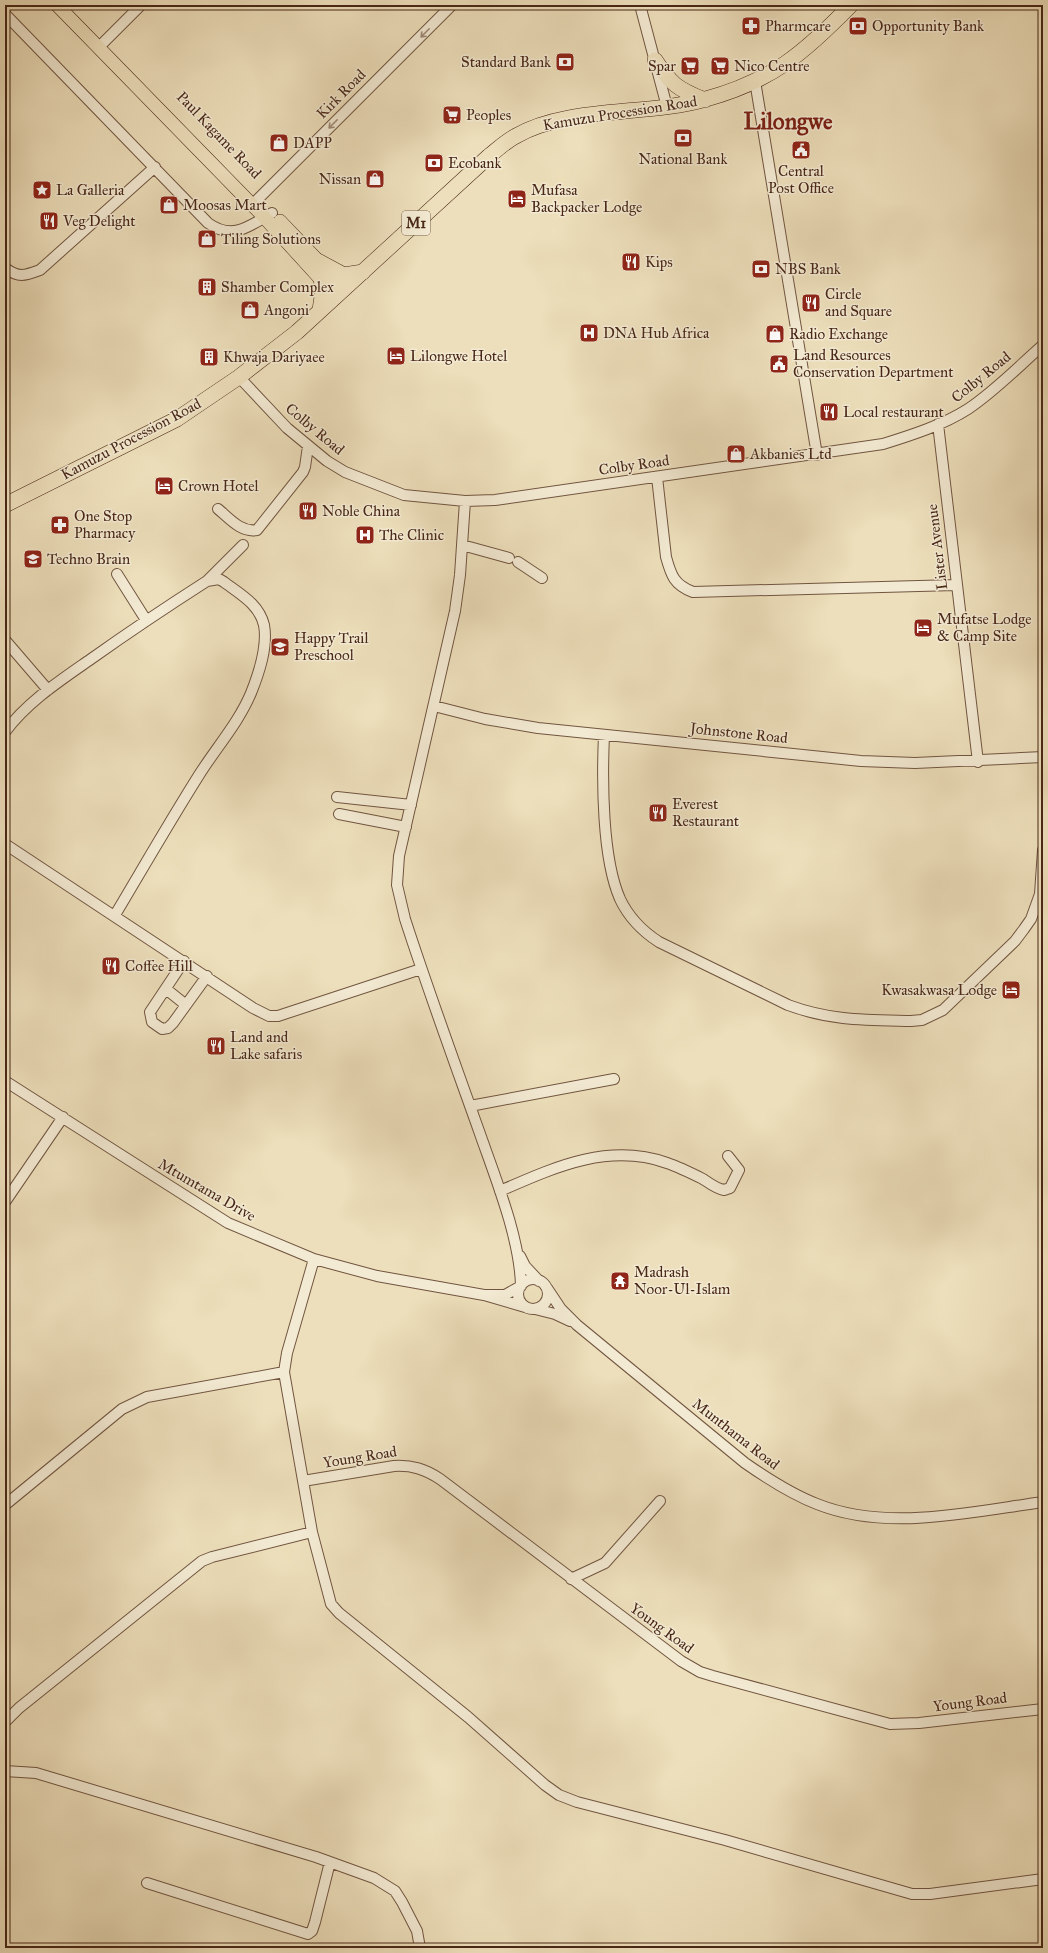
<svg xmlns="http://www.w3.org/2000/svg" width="1048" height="1953" font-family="'IM FELL Great Primer',serif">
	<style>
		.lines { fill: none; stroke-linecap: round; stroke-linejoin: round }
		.minor-casing { stroke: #715540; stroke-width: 12 }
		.major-casing { stroke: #482717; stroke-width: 14 }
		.highway-casing { stroke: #482717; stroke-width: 16 }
		.minor { stroke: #f3ead3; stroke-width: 10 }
		.major { stroke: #eddfbb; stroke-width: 13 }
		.highway { stroke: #eddfbb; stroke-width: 15 }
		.oneway { stroke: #9e8875 }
		.labels { text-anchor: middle; stroke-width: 3; stroke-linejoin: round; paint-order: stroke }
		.shield { fill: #f3ead3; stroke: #7b624f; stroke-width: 1 }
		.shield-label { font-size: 14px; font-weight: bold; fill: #482717 }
		.poi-label { font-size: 15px; fill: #482717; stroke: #f3ead3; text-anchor: start }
		.street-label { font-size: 15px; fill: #482717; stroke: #f3ead3 }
		.town-label { font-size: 23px; font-weight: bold; fill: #7a1f14; stroke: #f3ead3 }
	</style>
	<rect width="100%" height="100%" fill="#eddfbb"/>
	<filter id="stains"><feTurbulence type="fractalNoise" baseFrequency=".005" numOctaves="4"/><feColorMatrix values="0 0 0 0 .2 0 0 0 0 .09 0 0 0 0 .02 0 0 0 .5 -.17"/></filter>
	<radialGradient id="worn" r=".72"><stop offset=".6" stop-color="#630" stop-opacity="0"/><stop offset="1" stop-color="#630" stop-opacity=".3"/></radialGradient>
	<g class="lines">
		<g class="minor-casing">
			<path id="minor" d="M640,5L667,107
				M5,14L208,223C233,241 249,226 272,213
				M99,47L141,5
				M755,81L817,455
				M252,205L452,5
				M5,268C19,278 24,276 40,270L155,167
				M239,377L287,428L327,461L345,472L404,495L465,501L495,500L883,444C912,435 943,425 968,409C995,391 1019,366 1043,345
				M938,424L978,762
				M657,477L666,557C671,575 674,585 693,592L956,585
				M465,501L460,575L455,611L399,856L397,885L405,919C428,990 454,1061 479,1131C495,1177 520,1238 521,1286L505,1295H484
				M218,509C229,518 241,533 257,530L303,472L305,467L308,446
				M462,545L509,558
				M518,562L542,578
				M117,574L146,620
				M207,581L243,545
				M5,640L48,690
				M434,706L485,719L538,728L861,761L915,763L1043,757
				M5,732C27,702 61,680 91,659C129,632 168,606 207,581L219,579L224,582C240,594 259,604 264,625C268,647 259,673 251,693C239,722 216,748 199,775C170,821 143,868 115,915
				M604,735C602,780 602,858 620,899C629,918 642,931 659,942L788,1005C831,1021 867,1020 911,1021L922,1020L943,1010L1015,941L1024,929L1031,919L1040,894L1043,850
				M337,797L411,805
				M339,814L406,827
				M5,844L253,1008L269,1016H278L421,969
				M184,961L150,1012L152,1022L162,1029L168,1028L173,1023L207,976
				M166,989L186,1005
				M5,1081L228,1223L314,1259L377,1276L484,1295L525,1307
				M470,1106L614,1079
				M500,1191C553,1168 608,1142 667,1163C679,1167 691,1173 703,1179C709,1183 717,1189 724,1190L730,1188L739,1170L728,1156
				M5,1202L63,1117
				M520,1256L525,1266L539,1281
				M314,1259L287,1353L284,1372L312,1532L331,1604L339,1613L468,1717L545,1785L559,1795L577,1802L725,1840L912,1894H930L1043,1879
				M518 1294a15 15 0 1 1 30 0a15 15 0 1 1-30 0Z
				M547,1288L561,1309L577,1325L745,1463C768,1479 791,1494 817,1504C887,1532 970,1512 1043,1502
				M535,1309L555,1314L570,1321
				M303,1481L394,1466C412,1465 425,1469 440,1479L681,1661L700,1672L713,1676L890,1724L919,1723L1043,1709
				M5,1505L122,1409L147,1397L284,1372
				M571,1579L605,1563L660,1501
				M5,1722L19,1708L202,1561L212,1557L312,1532
				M5,1771L36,1773L316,1857L374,1878L395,1891L402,1902L417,1931L420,1948
				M147,1883L308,1934L312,1931L315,1922L330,1862"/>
		</g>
		<g class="major-casing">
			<path id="major" d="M57,5L264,217L336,296
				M280,221L344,288"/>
		</g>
		<g class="highway-casing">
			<path id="highway" d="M655,60C671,84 677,89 705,100
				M316,260L344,275L363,272
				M320,310L323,290L321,279
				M5,505L177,419L239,377L297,332L489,156C498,149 506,141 516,136C567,106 648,116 706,99C772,81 804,53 851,5"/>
		</g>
		<use href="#minor" class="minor"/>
		<use href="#major" class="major"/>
		<use href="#highway" class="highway"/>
	</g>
	<defs><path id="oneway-shaft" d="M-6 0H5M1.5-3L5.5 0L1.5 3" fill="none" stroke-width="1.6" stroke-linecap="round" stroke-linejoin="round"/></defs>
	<g class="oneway">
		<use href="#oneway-shaft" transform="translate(425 33) rotate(135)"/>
		<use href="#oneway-shaft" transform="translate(333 124) rotate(135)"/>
	</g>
	<defs>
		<g id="pharmacy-square" transform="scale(1)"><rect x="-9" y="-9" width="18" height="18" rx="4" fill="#8f2418" stroke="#f3ead3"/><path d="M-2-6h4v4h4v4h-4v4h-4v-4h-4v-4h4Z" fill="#fff"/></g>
		<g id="bank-square" transform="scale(1)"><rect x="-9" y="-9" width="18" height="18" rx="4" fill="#8f2418" stroke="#f3ead3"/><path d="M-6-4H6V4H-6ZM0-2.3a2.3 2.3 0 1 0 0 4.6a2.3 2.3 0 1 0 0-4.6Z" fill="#fff"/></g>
		<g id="supermarket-square" transform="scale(1)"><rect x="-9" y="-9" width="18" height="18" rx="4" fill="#8f2418" stroke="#f3ead3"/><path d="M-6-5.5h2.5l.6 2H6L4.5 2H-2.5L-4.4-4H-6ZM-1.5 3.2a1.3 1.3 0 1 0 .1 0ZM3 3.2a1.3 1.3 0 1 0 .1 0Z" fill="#fff"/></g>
		<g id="shop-square" transform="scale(1)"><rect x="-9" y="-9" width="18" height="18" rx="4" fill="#8f2418" stroke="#f3ead3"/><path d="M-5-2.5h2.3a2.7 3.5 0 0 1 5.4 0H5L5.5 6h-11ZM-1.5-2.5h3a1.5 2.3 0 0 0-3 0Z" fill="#fff"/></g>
		<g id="civic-square" transform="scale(1)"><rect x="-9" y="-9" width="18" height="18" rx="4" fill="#8f2418" stroke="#f3ead3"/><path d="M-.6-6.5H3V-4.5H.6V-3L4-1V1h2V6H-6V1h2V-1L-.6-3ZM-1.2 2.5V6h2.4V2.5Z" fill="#fff"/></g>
		<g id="sight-square" transform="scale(1)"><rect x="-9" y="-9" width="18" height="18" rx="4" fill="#8f2418" stroke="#f3ead3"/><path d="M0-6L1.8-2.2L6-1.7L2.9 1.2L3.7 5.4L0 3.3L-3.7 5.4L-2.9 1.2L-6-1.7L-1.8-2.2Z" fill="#fff"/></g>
		<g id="hotel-square" transform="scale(1)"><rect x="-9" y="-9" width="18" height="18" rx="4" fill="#8f2418" stroke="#f3ead3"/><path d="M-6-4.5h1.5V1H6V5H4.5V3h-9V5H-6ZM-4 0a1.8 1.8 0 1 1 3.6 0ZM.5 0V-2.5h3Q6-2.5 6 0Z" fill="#fff"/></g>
		<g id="restaurant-square" transform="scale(1)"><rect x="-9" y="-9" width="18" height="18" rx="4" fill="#8f2418" stroke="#f3ead3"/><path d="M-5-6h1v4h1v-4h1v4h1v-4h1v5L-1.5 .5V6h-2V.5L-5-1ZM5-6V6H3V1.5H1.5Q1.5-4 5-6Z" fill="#fff"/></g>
		<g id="building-square" transform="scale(1)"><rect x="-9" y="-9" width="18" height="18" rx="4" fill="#8f2418" stroke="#f3ead3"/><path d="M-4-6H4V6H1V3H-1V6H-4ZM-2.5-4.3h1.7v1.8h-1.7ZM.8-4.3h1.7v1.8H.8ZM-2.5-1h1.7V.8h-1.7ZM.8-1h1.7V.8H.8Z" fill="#fff"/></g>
		<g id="hospital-square" transform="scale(1)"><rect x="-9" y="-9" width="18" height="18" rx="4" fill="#8f2418" stroke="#f3ead3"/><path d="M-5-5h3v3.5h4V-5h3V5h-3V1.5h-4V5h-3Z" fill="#fff"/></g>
		<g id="university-square" transform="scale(1)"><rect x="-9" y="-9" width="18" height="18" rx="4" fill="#8f2418" stroke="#f3ead3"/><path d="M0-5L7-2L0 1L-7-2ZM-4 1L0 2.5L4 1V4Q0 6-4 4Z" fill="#fff"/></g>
		<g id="school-square" transform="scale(1)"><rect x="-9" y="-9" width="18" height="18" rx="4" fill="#8f2418" stroke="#f3ead3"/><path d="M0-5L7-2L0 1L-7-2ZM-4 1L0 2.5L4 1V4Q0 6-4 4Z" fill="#fff"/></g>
		<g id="temple-square" transform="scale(1)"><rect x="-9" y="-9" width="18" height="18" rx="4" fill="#8f2418" stroke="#f3ead3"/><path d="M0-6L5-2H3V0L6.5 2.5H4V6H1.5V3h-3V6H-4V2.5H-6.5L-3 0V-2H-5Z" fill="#fff"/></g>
	</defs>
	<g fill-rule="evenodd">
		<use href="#pharmacy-square" x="751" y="26"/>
		<use href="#bank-square" x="858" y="26"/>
		<use href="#bank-square" x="565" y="62"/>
		<use href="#supermarket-square" x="690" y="66"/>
		<use href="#supermarket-square" x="720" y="66"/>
		<use href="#supermarket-square" x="452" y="115"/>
		<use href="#bank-square" x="683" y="138"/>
		<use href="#shop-square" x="279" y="143"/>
		<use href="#civic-square" x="801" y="150"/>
		<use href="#bank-square" x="434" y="163"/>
		<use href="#shop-square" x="375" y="179"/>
		<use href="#sight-square" x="42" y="190"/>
		<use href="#hotel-square" x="517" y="199"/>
		<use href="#shop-square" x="169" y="205"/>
		<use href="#restaurant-square" x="49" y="221"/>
		<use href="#shop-square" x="207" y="239"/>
		<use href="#restaurant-square" x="631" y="262"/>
		<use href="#bank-square" x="761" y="269"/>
		<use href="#building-square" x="207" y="287"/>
		<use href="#restaurant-square" x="811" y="303"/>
		<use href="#shop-square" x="250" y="310"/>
		<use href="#hospital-square" x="589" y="333"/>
		<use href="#shop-square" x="775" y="334"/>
		<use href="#hotel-square" x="396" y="356"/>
		<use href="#building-square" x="209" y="357"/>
		<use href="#civic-square" x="779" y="364"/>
		<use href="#restaurant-square" x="829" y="412"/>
		<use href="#shop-square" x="736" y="454"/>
		<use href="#hotel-square" x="164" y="486"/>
		<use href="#restaurant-square" x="308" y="511"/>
		<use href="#pharmacy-square" x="60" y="525"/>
		<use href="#hospital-square" x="365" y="535"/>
		<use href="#university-square" x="33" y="559"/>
		<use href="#hotel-square" x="923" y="628"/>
		<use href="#school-square" x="280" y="647"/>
		<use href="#restaurant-square" x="658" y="813"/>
		<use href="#restaurant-square" x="111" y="966"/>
		<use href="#hotel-square" x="1011" y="990"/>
		<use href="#restaurant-square" x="216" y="1046"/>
		<use href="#temple-square" x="620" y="1281"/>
	</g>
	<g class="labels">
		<rect class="shield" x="402" y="211" width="28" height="24" rx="3"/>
		<g class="shield-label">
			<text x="416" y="228">M1</text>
		</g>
		<g class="poi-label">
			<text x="765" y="31">Pharmcare</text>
			<text x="872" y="31">Opportunity Bank</text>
			<text x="551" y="67" text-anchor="end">Standard Bank</text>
			<text x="676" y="71" text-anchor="end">Spar</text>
			<text x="734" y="71">Nico Centre</text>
			<text x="466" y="120">Peoples</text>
			<text x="293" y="148">DAPP</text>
			<text x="683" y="164" text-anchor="middle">National Bank</text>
			<text x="448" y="168">Ecobank</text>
			<text x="801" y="176" text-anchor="middle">Central<tspan x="801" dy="17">Post Office</tspan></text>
			<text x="361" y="184" text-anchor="end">Nissan</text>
			<text x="56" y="195">La Galleria</text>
			<text x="531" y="195">Mufasa<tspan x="531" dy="17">Backpacker Lodge</tspan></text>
			<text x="183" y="210">Moosas Mart</text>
			<text x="63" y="226">Veg Delight</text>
			<text x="221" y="244">Tiling Solutions</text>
			<text x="645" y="267">Kips</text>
			<text x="775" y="274">NBS Bank</text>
			<text x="221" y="292">Shamber Complex</text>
			<text x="825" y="299">Circle<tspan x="825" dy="17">and Square</tspan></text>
			<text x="264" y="315">Angoni</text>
			<text x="603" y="338">DNA Hub Africa</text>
			<text x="789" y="339">Radio Exchange</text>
			<text x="793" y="360">Land Resources<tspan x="793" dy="17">Conservation Department</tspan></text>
			<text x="410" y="361">Lilongwe Hotel</text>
			<text x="223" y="362">Khwaja Dariyaee</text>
			<text x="843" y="417">Local restaurant</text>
			<text x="750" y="459">Akbanies Ltd</text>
			<text x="178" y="491">Crown Hotel</text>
			<text x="322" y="516">Noble China</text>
			<text x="74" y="521">One Stop<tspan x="74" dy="17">Pharmacy</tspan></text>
			<text x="379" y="540">The Clinic</text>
			<text x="47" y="564">Techno Brain</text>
			<text x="937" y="624">Mufatse Lodge<tspan x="937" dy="17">&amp; Camp Site</tspan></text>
			<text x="294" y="643">Happy Trail<tspan x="294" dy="17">Preschool</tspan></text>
			<text x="672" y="809">Everest<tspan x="672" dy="17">Restaurant</tspan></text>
			<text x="125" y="971">Coffee Hill</text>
			<text x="997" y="995" text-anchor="end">Kwasakwasa Lodge</text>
			<text x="230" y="1042">Land and<tspan x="230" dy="17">Lake safaris</tspan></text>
			<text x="634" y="1277">Madrash<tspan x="634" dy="17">Noor-Ul-Islam</tspan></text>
		</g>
		<g class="street-label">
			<text transform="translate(341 94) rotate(-45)" y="5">Kirk Road</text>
			<text transform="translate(620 113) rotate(-9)" y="5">Kamuzu Procession Road</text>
			<text transform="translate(219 135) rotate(46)" y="5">Paul Kagame Road</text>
			<text transform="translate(981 377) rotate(-39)" y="5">Colby Road</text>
			<text transform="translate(315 429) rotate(40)" y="5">Colby Road</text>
			<text transform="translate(131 439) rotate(-28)" y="5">Kamuzu Procession Road</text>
			<text transform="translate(634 465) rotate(-8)" y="5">Colby Road</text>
			<text transform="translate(937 547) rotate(-97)" y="5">Lister Avenue</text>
			<text transform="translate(739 733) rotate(6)" y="5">Johnstone Road</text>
			<text transform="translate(207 1190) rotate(30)" y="5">Mtumtama Drive</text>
			<text transform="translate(736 1434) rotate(38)" y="5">Munthama Road</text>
			<text transform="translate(360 1457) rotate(-9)" y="5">Young Road</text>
			<text transform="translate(662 1628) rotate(36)" y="5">Young Road</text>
			<text transform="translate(970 1702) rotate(-7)" y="5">Young Road</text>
		</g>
		<g class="town-label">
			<text x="788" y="129">Lilongwe</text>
		</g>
	</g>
	<rect width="1048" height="1953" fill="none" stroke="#eddfbb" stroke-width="20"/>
	<rect x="6" y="6" width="1036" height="1941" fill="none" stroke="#482717" stroke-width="2"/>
	<rect x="10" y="10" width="1028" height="1933" fill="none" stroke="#482717"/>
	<rect width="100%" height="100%" filter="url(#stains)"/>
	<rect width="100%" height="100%" fill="url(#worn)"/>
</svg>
